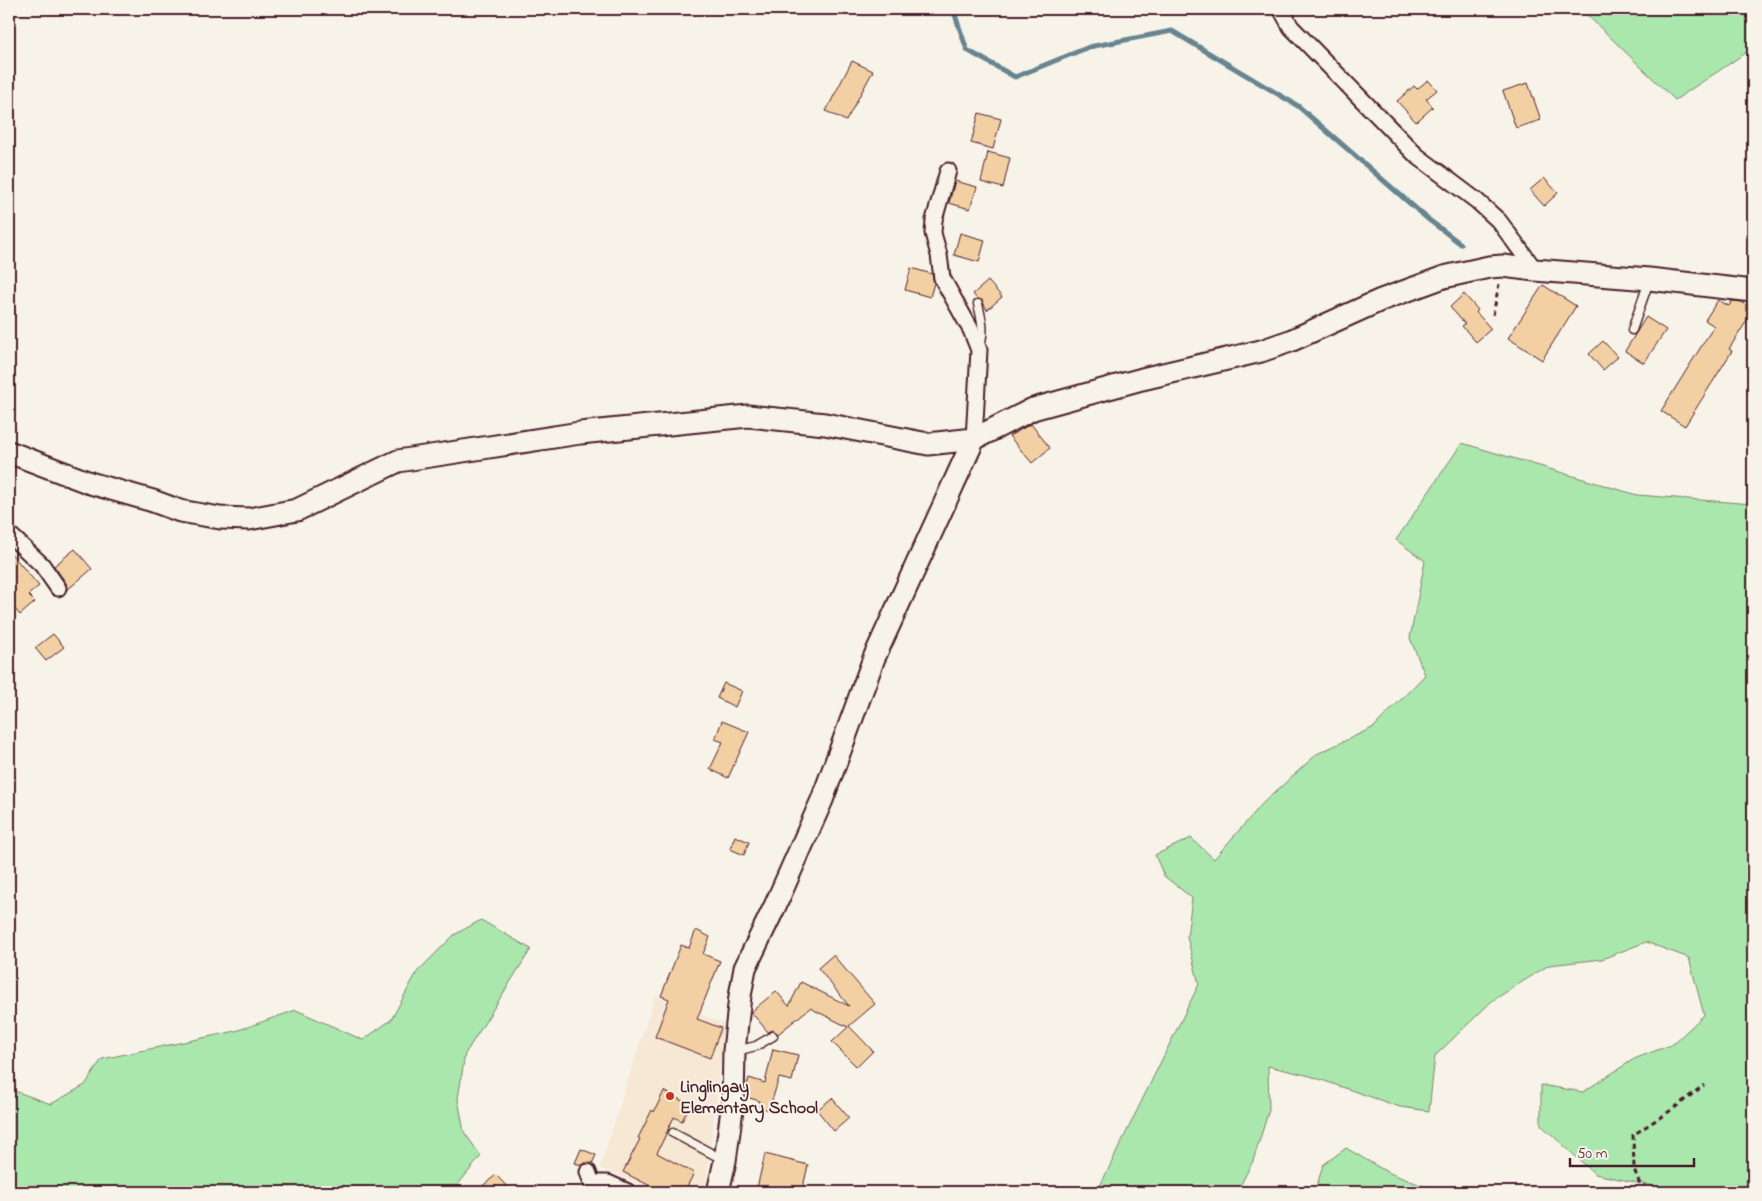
<svg xmlns="http://www.w3.org/2000/svg" width="1762" height="1201" font-family="'Indie Flower',sans-serif">
	<style>
		.built { fill: #f6e8d4 }
		.green { fill: #aae7ad; stroke: #7a836c }
		.lines { fill: none; stroke-linecap: round; stroke-linejoin: round }
		.stream { stroke: #668590; stroke-width: 5 }
		.building { fill: #f3d0a4; stroke: #4a1f2b }
		.lane-casing { stroke: #4a1f2b; stroke-width: 11 }
		.street-casing { stroke: #4a1f2b; stroke-width: 19 }
		.secondary-casing { stroke: #4a1f2b; stroke-width: 25 }
		.path { stroke: #4a1f2b; stroke-width: 3; stroke-dasharray: 5 4; stroke-linecap: butt }
		.lane { stroke: #f7f3e8; stroke-width: 8 }
		.street { stroke: #f7f3e8; stroke-width: 15 }
		.secondary { stroke: #f7f3e8; stroke-width: 21 }
		.poi-dot { fill: #c8321e; stroke: #f7f3e8; stroke-width: 2 }
		.labels { text-anchor: middle; stroke-width: 4; stroke-linejoin: round; paint-order: stroke }
		.poi-label { font-size: 18px; font-weight: bold; fill: #4a1f2b; stroke: #f7f3e8; text-anchor: start }
	</style>
	<rect width="100%" height="100%" fill="#f7f3e8"/>
	<filter id="ink" filterUnits="userSpaceOnUse"><feTurbulence type="fractalNoise" baseFrequency=".02" numOctaves="2"/><feDisplacementMap in="SourceGraphic" scale="10" xChannelSelector="R" yChannelSelector="G"/><feConvolveMatrix kernelMatrix="1 2 1 2 8 2 1 2 1" color-interpolation-filters="sRGB"/></filter>
	<g filter="url(#ink)">
		<path class="built" d="M655,996L725,1024L705,1192H661L600,1168Z"/>
		<path class="green" d="M1581,9H1753V48L1675,100Z
			M1462,443L1637,495L1753,504V1192H1652L1653,1186L1595,1174L1541,1125V1085L1583,1092L1634,1059L1673,1044L1704,1015L1689,958L1646,942L1602,959L1549,965L1492,1001L1435,1056L1429,1111L1400,1107L1310,1076L1268,1066L1269,1110L1253,1161L1237,1192H1134V1190L1100,1186L1199,984L1187,937L1192,898L1164,876L1155,855L1191,838L1214,859L1263,803L1317,754L1374,727L1425,675L1410,638L1425,561L1396,540Z
			M481,920L531,949L465,1054L458,1099L464,1132L481,1156L452,1192H9V1089L51,1104L85,1085L102,1059L236,1031L296,1010L363,1040L391,1020L417,972L454,935Z
			M1346,1148L1387,1172L1439,1192H1315L1323,1165Z"/>
		<g class="lines">
			<path class="stream" d="M953,9L967,50L1015,77L1089,47L1172,31L1298,106L1429,220L1461,244"/>
		</g>
		<path class="building" d="M852,61L873,71L846,121L826,111Z
			M1428,80L1437,90L1426,99L1433,107L1416,122L1397,101L1414,86L1417,89Z
			M1528,83L1541,120L1516,128L1503,91Z
			M979,113L1001,119L993,149L971,143Z
			M988,152L1010,158L1003,188L981,182Z
			M1544,178L1558,193L1544,206L1530,190Z
			M955,181L977,187L970,209L949,203Z
			M960,233L985,240L979,262L954,255Z
			M911,268L932,274L934,283L930,297L905,290Z
			M988,281L1002,297L987,310L982,300L977,299L973,294Z
			M1543,285L1576,306L1542,360L1508,338Z
			M1464,294L1478,310L1476,312L1491,329L1476,342L1462,326L1465,324L1450,307Z
			M1718,300L1729,306L1732,301L1742,302L1753,310V311L1729,349L1732,351L1685,426L1661,411L1714,326L1705,320Z
			M1646,317L1666,330L1644,363L1625,351Z
			M1603,341L1618,357L1603,370L1589,354Z
			M1031,424L1050,448L1032,463L1009,436Z
			M75,549L92,569L67,590L66,583L54,566Z
			M9,551L39,586L28,595L35,602L20,615L9,602Z
			M53,634L64,647L46,661L35,648Z
			M724,683L742,691L735,707L717,698Z
			M722,721L749,732L728,778L710,769L723,742L715,739Z
			M735,836L749,842L744,855L730,849Z
			M696,930L710,937L703,954L720,961L697,1019L721,1028L710,1058L655,1037L669,999L661,996L681,945L689,948Z
			M833,955L875,1004L849,1026L873,1051L857,1067L832,1042L848,1027L810,1008L778,1034L773,1030L768,1032L751,1012L776,991L789,1006L801,982L849,1006L818,968Z
			M773,1049L798,1055L792,1081L779,1078L769,1110L759,1107L760,1101L746,1097V1088L749,1078L765,1083Z
			M664,1091L690,1105L682,1121L674,1117L657,1153L694,1173L684,1192H662L623,1172L640,1139L638,1138L652,1110L654,1112Z
			M832,1098L849,1118L834,1131L817,1110Z
			M581,1149L596,1155L592,1164L585,1163L581,1165L575,1163Z
			M765,1154L808,1165L802,1192H756Z
			M496,1175L512,1192H475Z"/>
		<g class="lines">
			<g class="lane-casing">
				<path id="lane" d="M978,304C982,320 985,332 979,348
					M1632,330L1649,281
					M736,1051L756,1046L773,1036
					M673,1133L724,1160"/>
			</g>
			<g class="street-casing">
				<path id="street" d="M1281,9L1291,27L1416,155L1477,201L1499,221L1535,270
					M948,171L934,220L933,233L939,255L942,278L971,330L979,350L974,439
					M9,534L42,565L58,588
					M588,1172L592,1183H608L628,1192"/>
			</g>
			<g class="secondary-casing">
				<path id="secondary" d="M9,452L90,483L153,501L180,511L220,518L249,519L297,510L398,461L580,433L748,416L825,424L928,444L974,439
					M718,1192L725,1161L733,1102L734,1051L740,996L745,968L775,906L822,800L874,658L974,439L1033,409L1142,379L1261,351L1290,341L1381,300L1444,277L1489,267L1503,266L1535,270L1649,279L1753,291"/>
			</g>
			<path class="path" d="M1493,315L1499,284
				M1643,1192L1634,1169L1633,1135L1673,1109L1704,1085"/>
			<use href="#lane" class="lane"/>
			<use href="#street" class="street"/>
			<use href="#secondary" class="secondary"/>
		</g>
	</g>
	<circle class="poi-dot" cx="670" cy="1096" r="5"/>
	<g class="labels">
		<g class="poi-label">
			<text x="680" y="1092">Linglingay<tspan x="680" dy="21">Elementary School</tspan></text>
		</g>
	</g>
	<rect width="1762" height="1201" fill="none" stroke="#f7f3e8" stroke-width="30"/>
	<rect x="15" y="15" width="1732" height="1171" fill="none" stroke="#4a1f2b" stroke-width="2" filter="url(#ink)"/>
	<path d="M1570 1158v8h124v-8" fill="none" stroke="#4a1f2b" stroke-width="2.5"/>
	<text x="1577" y="1158" font-size="15" fill="#4a1f2b" stroke="#f7f3e8" stroke-width="4" paint-order="stroke">50 m</text>
</svg>
